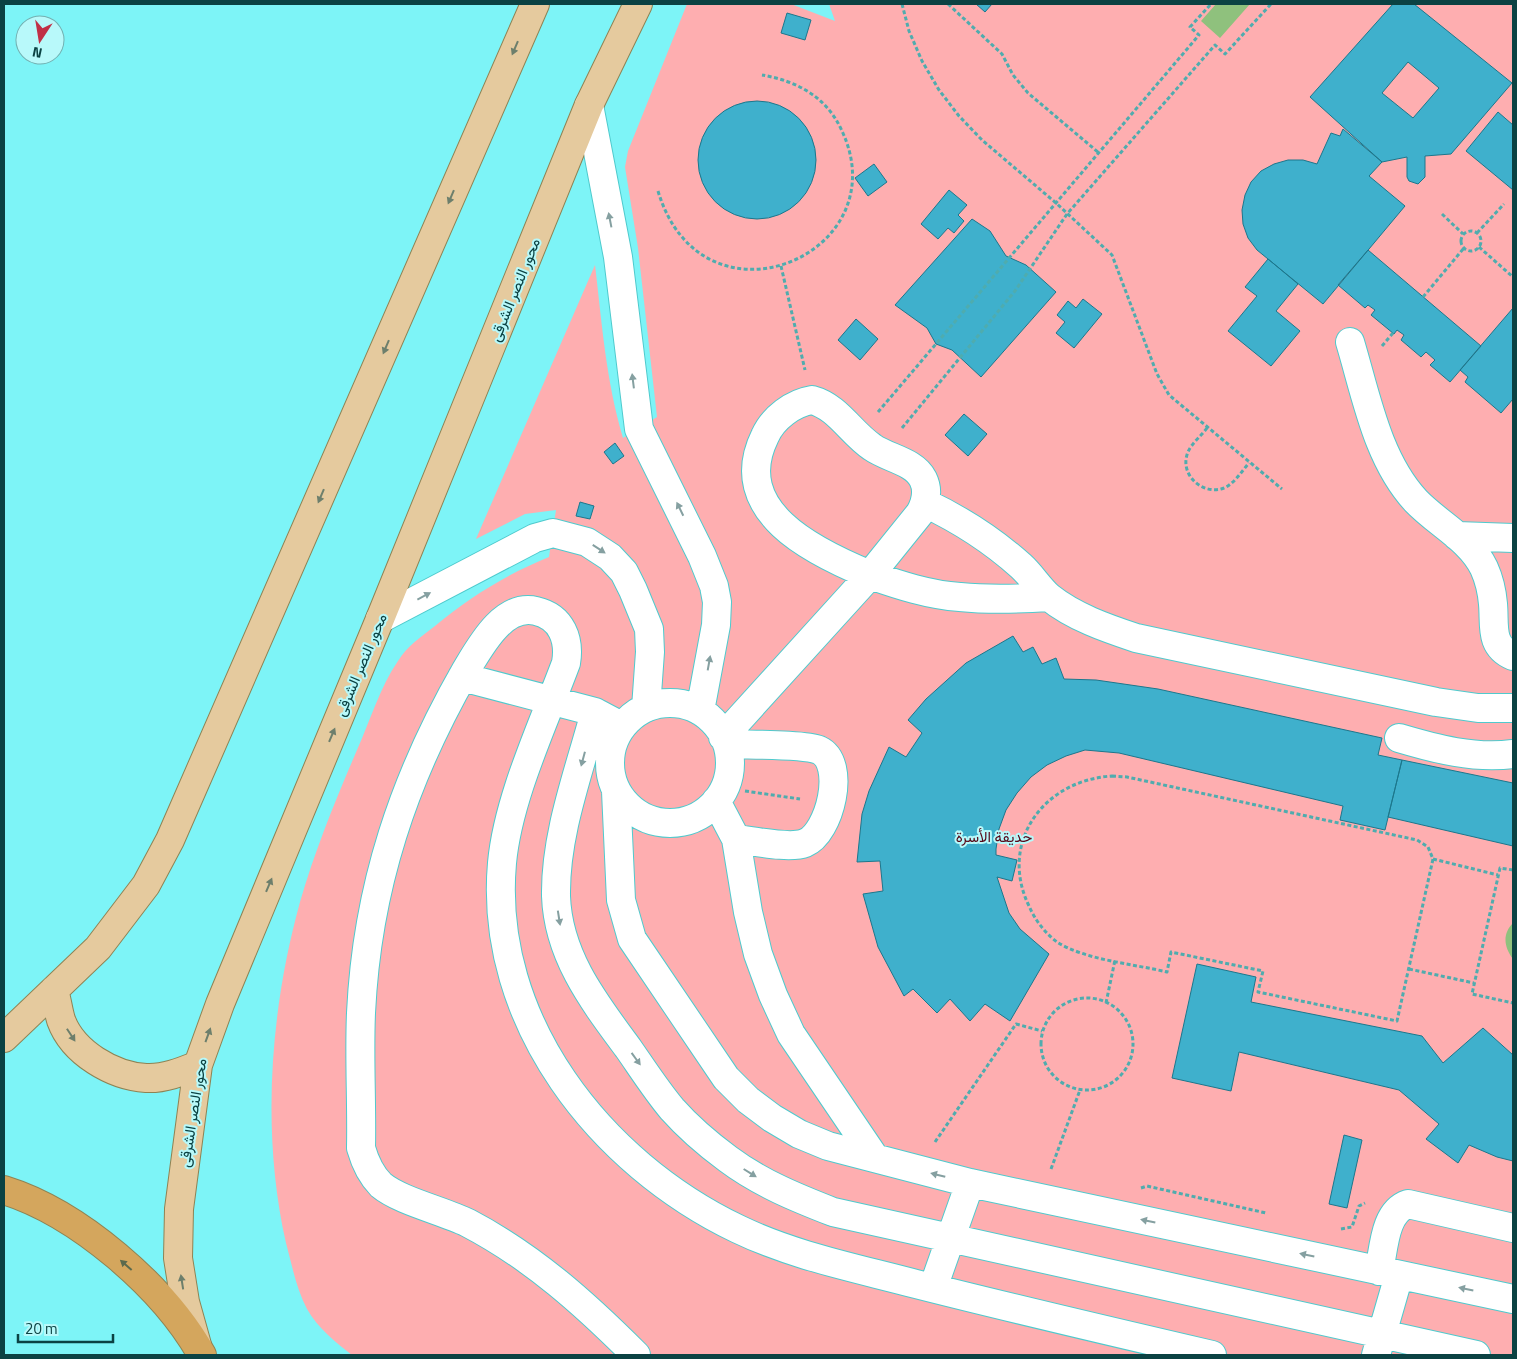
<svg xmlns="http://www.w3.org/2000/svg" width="1517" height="1359" font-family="'Titillium Web',Vazirmatn,sans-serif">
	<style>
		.green { fill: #feaeb0 }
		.water { fill: #8fc17d }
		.building { fill: #3fb0cc; stroke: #1c778c; fill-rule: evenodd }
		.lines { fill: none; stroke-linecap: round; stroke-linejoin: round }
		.minor-casing { stroke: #4fcacd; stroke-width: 30 }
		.major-casing { stroke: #8e8354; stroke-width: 30 }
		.highway-casing { stroke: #8e8354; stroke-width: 30 }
		.path { stroke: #4facae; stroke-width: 3; stroke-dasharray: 4 2.5; stroke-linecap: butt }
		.minor { stroke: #fff; stroke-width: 28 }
		.major { stroke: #e5ca9e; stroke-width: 28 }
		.highway { stroke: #d4a65d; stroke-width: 28 }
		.oneway { fill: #6d7f6c }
		.oneway2 { fill: #85a0a1 }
		.oneway3 { fill: #5b6a4d }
		.labels { text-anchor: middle; stroke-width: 4; stroke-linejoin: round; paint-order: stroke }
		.street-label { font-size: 15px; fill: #0b4243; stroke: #b8f9fa }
		.park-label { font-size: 15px; fill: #570818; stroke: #b8f9fa }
	</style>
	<rect width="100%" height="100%" fill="#7df4f7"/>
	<path class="green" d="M687,4H791L835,21L829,4H1513V1355H352C335,1342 318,1328 307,1309C296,1288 292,1265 286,1243C261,1132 270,1011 300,902C315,850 336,799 357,750C370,721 380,687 398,661C407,646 421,637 435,626C470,597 507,574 549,557L556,510L525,514L476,539L595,265C602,324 606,381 623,438L657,417L638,248L625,167L628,151Z"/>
	<path class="water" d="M1216,4H1250L1220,38L1201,21Z
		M1513,923V959C1504,947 1502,934 1513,923Z"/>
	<path class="building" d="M976,4H992L985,12Z
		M1393,4H1414L1512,83L1451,154L1425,156V177L1418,184L1409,181L1407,177V157L1382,162L1310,97ZM1408,62L1439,88L1413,118L1382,93Z
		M787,13L811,20L805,40L781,33Z
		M698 160a59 59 0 1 1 118 0a59 59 0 1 1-118 0Z
		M1498,112L1513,125V190L1466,151Z
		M1343,129L1382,162L1369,176L1405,206L1323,304L1257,250L1248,238L1243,224L1242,210L1245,195L1251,182L1261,171L1274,164L1288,160H1303L1317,164L1331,133L1340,136Z
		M874,164L887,182L868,196L855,178Z
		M949,190L967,205L958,215L964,221L954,233L948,228L938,239L921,224Z
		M972,219L990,231L1006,256L1026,265L1056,292L981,377L952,350L936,344L927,328L895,305Z
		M1368,250L1481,346L1450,382L1430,365L1435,360L1426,352L1421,357L1401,340L1404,335L1397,330L1394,334L1371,315L1375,310L1368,305L1365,308L1338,285Z
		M1268,259L1298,284L1276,311L1300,331L1271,366L1228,331L1257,296L1245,287Z
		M1083,299L1102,314L1074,348L1056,333L1065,322L1057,315L1068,301L1076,308Z
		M1513,308V399L1501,413L1465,382L1468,377L1460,370Z
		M856,319L878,339L860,360L838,340Z
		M964,414L987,434L968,456L945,435Z
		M615,443L624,456L613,464L604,452Z
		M580,502L594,506L590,519L576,516Z
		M1013,636L1023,652L1033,647L1042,664L1056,658L1064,679L1096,680L1158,689L1382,738L1378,755L1402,760L1385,830L1340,820L1343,806L1119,753L1085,750L1066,756L1047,765L1031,777L1017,793L1006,810L999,829L996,849V855L1017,860L1012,881L997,877L1009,913L1020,929L1049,954L1010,1021L985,1004L970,1021L950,999L937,1013L913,989L904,996L878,947L863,894L883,891L880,861L857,862L862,814L869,791L889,747L906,757L922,733L908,720L926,699L966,663Z
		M1402,760L1513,783V846L1388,817Z
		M1197,964L1256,977L1251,1002L1422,1036L1443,1063L1483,1028L1513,1055V1161L1497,1157L1469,1145L1458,1163L1426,1139L1439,1124L1399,1090L1239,1052L1231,1091L1172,1078Z
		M1344,1135L1362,1140L1347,1208L1329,1204Z"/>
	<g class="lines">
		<g class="minor-casing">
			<path id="minor" d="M589,105L618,257L639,429L702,556L714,586L717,602L716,625L700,711
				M1350,342C1366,395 1377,459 1416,501C1438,524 1470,539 1484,568C1489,579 1492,592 1493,604C1495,625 1489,646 1513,656
				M812,400C838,407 850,432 872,447C887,458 914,461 923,479C929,491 926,502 920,513L870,575C814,552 728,511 765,436C773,418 793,403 812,400Z
				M925,503C961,520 992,540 1021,566C1031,575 1039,588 1049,597C1074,617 1106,628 1136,638L1436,702L1478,708H1513
				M1457,536L1513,538
				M380,619L535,538L553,533L587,542L610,557L624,572L633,590L649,629L650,652L646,708
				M462,677L595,712L612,721
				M610 763a60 60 0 1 1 120 0a60 60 0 1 1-120 0Z
				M595,712C579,772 555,834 556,896C558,956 594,1002 628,1048C642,1068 656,1090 672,1109C688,1127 709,1145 728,1159C760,1183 797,1198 833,1212L1476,1355
				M723,737L870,575C899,585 929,595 960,597C990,600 1019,599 1049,597
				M1399,738C1436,749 1474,759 1513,754
				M727,744C747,745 804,744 819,750C847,763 830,833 805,843C789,849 754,841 736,839
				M616,791L621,900L632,939L726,1078L748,1100L772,1118L799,1134L828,1146L970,1183L1513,1299
				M716,801L736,839L748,912L758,954L773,995L791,1034L875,1158
				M1379,1271C1384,1249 1384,1212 1408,1204L1513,1228
				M933,1288L970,1183
				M636,1355C585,1304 533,1257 468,1223C444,1211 400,1201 381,1185C371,1175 365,1162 361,1148C362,1103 359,1058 361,1013C367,887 404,778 466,670C480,647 503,603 536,611C562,617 570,640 566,663C543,725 508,798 502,863C488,1021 600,1163 738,1229C794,1256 856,1268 916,1284C1014,1309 1113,1332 1212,1355
				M1376,1355L1399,1275"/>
		</g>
		<g class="major-casing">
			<path id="major" d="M54,990C57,1000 58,1010 61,1020C73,1053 113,1076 146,1078C164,1079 181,1072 198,1065
				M4,1038L98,948L146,885L170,840L535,4
				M197,1345L185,1302L178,1258L179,1209L198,1065L220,1004L380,619L589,105L638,4"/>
		</g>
		<g class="highway-casing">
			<path id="highway" d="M4,1190C78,1213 164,1287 202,1355"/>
		</g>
		<path class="path" d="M902,4L909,31L922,61L939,90L959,116L982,140L1056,203L1112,255L1157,374L1169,395L1282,489
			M948,4L1002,54L1013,75L1028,93L1099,153
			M658,191C702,338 900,255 842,131C827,97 797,81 762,75
			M1442,214L1463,234
			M1461 241a10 10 0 1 1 20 0a10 10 0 1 1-20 0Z
			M1477,233L1504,204
			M1479,247L1513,277
			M781,266L805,370
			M1423,297L1464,248
			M1382,346L1393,333
			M878,412L1199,35L1190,27L1211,4
			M902,428L1015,291L1067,214L1215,45L1225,54L1271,4
			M1207,428C1202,435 1191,444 1188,452C1179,473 1200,494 1221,489C1233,486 1241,472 1249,463
			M1112,776L1127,777L1417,840L1428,847L1433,859L1397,1021L1258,992L1263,971L1171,952L1167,972C1134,964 1085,960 1057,942C1045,933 1035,920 1029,906C998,842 1044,780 1112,776Z
			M745,791L800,799
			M1433,859L1498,875
			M1513,870L1500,868L1472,994L1513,1003
			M1409,969L1474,983
			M1041 1044a46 46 0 1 1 92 0a46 46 0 1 1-92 0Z
			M1106,1003L1115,960
			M935,1142L1016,1024L1042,1031
			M1051,1169L1080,1090
			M1141,1188L1147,1186L1266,1213
			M1341,1229L1352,1227L1359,1206L1365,1203"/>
		<use href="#minor" class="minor"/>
		<use href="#major" class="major"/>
		<use href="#highway" class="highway"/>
	</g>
	<defs><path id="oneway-solid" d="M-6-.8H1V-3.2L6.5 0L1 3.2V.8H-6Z" transform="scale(1.25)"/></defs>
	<g class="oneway">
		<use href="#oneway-solid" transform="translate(515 48) rotate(113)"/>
		<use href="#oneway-solid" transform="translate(451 197) rotate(113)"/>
		<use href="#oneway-solid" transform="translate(386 347) rotate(113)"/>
		<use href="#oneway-solid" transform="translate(321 496) rotate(113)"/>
		<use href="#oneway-solid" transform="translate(332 735) rotate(-67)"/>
		<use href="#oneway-solid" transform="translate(269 885) rotate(-67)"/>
		<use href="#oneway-solid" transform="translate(71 1035) rotate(57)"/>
		<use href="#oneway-solid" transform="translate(208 1035) rotate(-70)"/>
		<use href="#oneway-solid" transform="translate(182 1282) rotate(-99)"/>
	</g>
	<g class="oneway2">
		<use href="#oneway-solid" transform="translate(610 220) rotate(-101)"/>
		<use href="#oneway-solid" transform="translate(633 381) rotate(-97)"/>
		<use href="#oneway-solid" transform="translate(680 509) rotate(-116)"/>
		<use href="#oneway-solid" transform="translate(599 549) rotate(33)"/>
		<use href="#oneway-solid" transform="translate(424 596) rotate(-28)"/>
		<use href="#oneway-solid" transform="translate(709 663) rotate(-80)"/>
		<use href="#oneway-solid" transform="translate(583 759) rotate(105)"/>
		<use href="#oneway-solid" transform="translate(559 918) rotate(81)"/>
		<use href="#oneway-solid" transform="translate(636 1059) rotate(54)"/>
		<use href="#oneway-solid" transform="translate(750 1173) rotate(32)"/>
		<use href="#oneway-solid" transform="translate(938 1175) rotate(-166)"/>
		<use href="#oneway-solid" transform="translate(1148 1221) rotate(-168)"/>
		<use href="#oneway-solid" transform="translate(1307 1255) rotate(-168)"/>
		<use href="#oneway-solid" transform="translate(1466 1289) rotate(-168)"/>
	</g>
	<use class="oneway3" href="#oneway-solid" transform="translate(126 1265) rotate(-139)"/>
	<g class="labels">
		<g class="street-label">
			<text transform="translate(515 290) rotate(-68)" y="5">محور النصر الشرقى</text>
			<text transform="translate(361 665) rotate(-67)" y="5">محور النصر الشرقى</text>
			<text transform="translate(193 1113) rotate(-81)" y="5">محور النصر الشرقى</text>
		</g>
		<g class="park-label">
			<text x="994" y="842">حديقة الأسرة</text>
		</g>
	</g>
	<rect width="1517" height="1359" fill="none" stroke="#0b4243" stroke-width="10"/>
	<g transform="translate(40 40) rotate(192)"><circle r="24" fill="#b8f9fa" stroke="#73b0b1"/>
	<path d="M0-4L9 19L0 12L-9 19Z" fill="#c03046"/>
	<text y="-8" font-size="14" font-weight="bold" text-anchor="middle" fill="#0b4243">N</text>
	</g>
	<path d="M18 1334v8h95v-8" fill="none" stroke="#0b4243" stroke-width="2.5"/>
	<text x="25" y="1334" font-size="15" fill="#0b4243" stroke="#b8f9fa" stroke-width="4" paint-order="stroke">20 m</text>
</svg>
